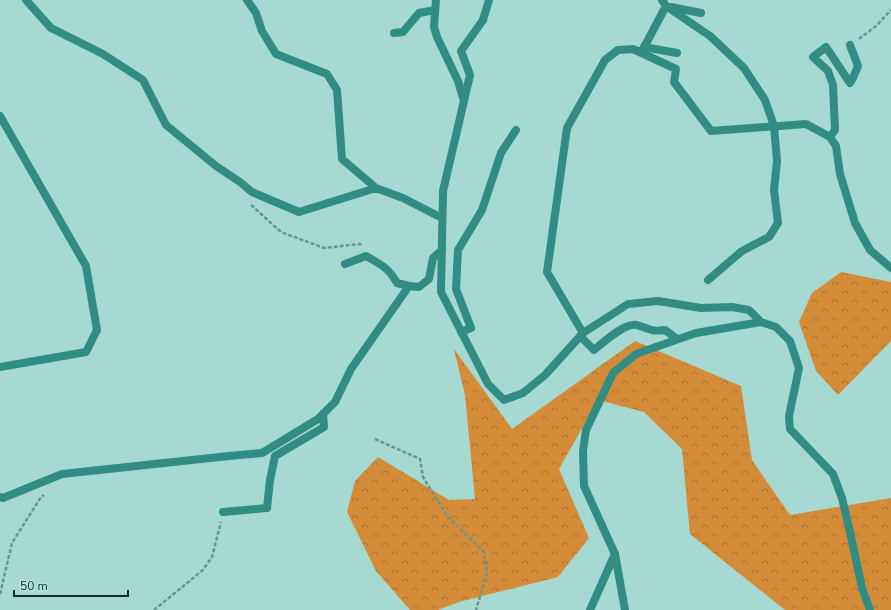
<svg xmlns="http://www.w3.org/2000/svg" width="891" height="610" font-family="'Nunito Sans',sans-serif">
	<style>
		.forest { fill: url(#forest-crowns) }
		.lines { fill: none; stroke-linecap: round; stroke-linejoin: round }
		.path { stroke: #6c948e; stroke-width: 2.5; stroke-dasharray: 4 2; stroke-linecap: butt }
		.lane { stroke: #318c83; stroke-width: 8 }
		.street { stroke: #318c83; stroke-width: 8 }
	</style>
	<defs>
		<pattern id="forest-crowns" width="20" height="18" patternUnits="userSpaceOnUse"><rect width="20" height="18" fill="#d58c39"/><path d="M2 6a3 3 0 1 1 6 0M12 15a3 3 0 1 1 6 0" fill="none" stroke="#ac7330"/></pattern>
	</defs>
	<rect width="100%" height="100%" fill="#a5d9d2"/>
	<path class="forest" d="M841,272L891,282V341L838,395L816,371L799,322L812,293Z
		M635,341L741,386L752,460L790,515L891,498V610H785L690,534L682,449L644,412L598,400L559,469L589,538L558,577L459,602L438,610H410L376,571L347,512L355,481L378,457L449,500L475,499L465,395L454,349L512,429Z"/>
	<g class="lines">
		<path class="path" d="M859,39L876,26L891,10
			M251,205L281,232L324,248L359,244L363,245
			M375,439L420,459L423,477L447,516L484,552L487,573L476,610
			M0,594L12,543L41,497L44,495
			M154,610L203,570L212,557L221,522"/>
		<path class="lane" d="M666,6L710,36L744,68L765,100L774,126L777,161L774,190L778,223L769,237L742,251L708,280
			M671,7L701,13
			M483,20L489,0
			M394,33L403,32L419,13L435,10
			M644,47L677,53
			M461,332L471,328L456,289L458,250L482,210L501,153L516,130
			M580,336L594,350C604,342 625,322 637,325C651,329 649,332 665,330L677,339
			M590,610L615,554"/>
		<path class="street" d="M26,0L51,28L103,54L143,80L166,125L216,166L240,182L252,192L299,212L376,188
			M247,0L256,13L262,31L276,54L327,74L337,90L342,159L376,188L403,198L442,218
			M436,0L434,27L437,37L458,81L464,101
			M483,20L461,51L470,75L443,191L441,292L488,384L504,400L523,393L545,375L583,333L628,304L658,301L701,308L732,307L749,310L761,322
			M641,53L666,6L662,0
			M0,116L86,266L97,330L86,352L0,367
			M830,137L835,130L833,85L828,71L813,57L826,47L850,83L853,78L858,66L850,45
			M345,264L366,256C380,264 389,268 397,283L409,286
			M583,333L547,272L567,128L605,60L618,50L633,49L676,69L674,82L711,131L806,124L830,137L836,146L840,174L855,223L870,250L891,268
			M0,497L3,498L62,474L229,456L262,453L318,419L335,402L351,369L409,286L419,287L429,279L433,258L442,250
			M223,512L267,508L270,480L275,456L324,427L323,414
			M625,610L615,554L584,486L583,451L586,430L613,373L636,354L696,333L761,322L776,327L790,341L799,368L789,416L790,429L833,474L842,498L850,532L862,588L870,610"/>
	</g>
	<path d="M14 590v6h114v-6" fill="none" stroke="#162b28" stroke-width="2"/>
	<text x="20" y="590" font-size="12" fill="#162b28" stroke="#b1e6df" stroke-width="3" paint-order="stroke">50 m</text>
</svg>
